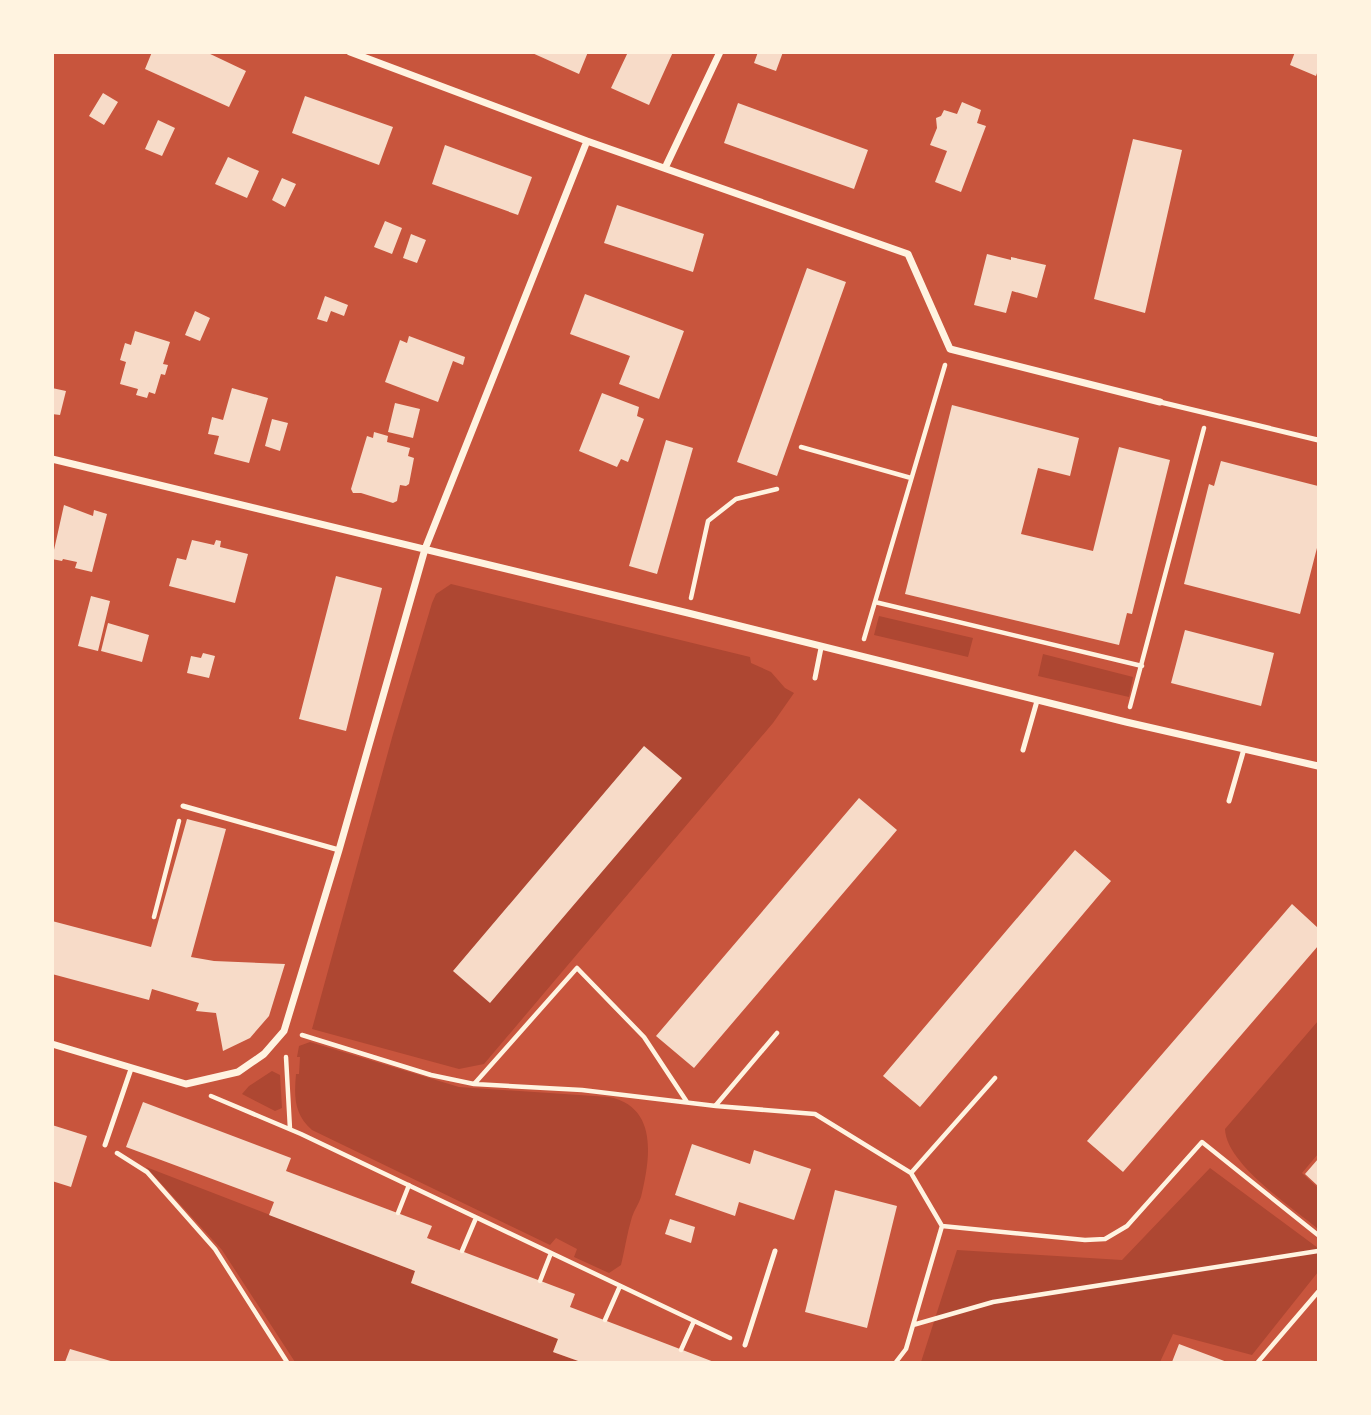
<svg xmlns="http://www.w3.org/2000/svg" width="1371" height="1415" font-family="Overpass,sans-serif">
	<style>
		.green { fill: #ae4732 }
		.building { fill: #f7dbc8 }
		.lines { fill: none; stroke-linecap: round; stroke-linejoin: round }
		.path { stroke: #fff3e0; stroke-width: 4.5 }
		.service { stroke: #fff3e0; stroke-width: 5 }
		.minor { stroke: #fff3e0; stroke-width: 7 }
	</style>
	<rect width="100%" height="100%" fill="#c8553d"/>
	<path class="green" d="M451,584L750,657L751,663L771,672L785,688L794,693L773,723L484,1064L459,1069L312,1029L393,734L432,603L436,594Z
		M879,616L973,638L968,657L874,635Z
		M1043,654L1133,677L1129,697L1038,676Z
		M1318,1021V1154L1302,1173L1318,1188V1229C1292,1207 1226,1164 1225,1129Z
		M310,1042L459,1087L609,1097C659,1107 650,1160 641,1197C639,1204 634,1210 632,1217C627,1233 625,1249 621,1265L609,1273L574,1257L577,1249L556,1238L550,1245L312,1130C294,1114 294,1097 296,1074H299L300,1057H297L299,1046Z
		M272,1071L280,1075L282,1108L275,1111L242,1094L249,1086Z
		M146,1167L415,1271L411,1283L558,1339L553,1352L581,1362H295L222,1250Z
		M1210,1168L1318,1248V1272L1252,1355L1173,1334L1160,1362H921L957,1250L1122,1260Z"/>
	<path class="building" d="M152,52H206L246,71L229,107L145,69Z
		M530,52H588L579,74Z
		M628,52H673L649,105L611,88Z
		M758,52H783L776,71L754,63Z
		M1295,52H1318V70L1316,76L1290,65Z
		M103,93L118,102L104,125L89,116Z
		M305,96L393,127L379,165L292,133Z
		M962,102L981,110L977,123L986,126L961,192L935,182L947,151L930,145L937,128L936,118L941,116L944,110L957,114Z
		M738,103L868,150L854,189L724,143Z
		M158,120L175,128L162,156L145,149Z
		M1133,139L1182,150L1145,313L1094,299Z
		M445,145L532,177L518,215L432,184Z
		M228,157L259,171L247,198L215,184Z
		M282,178L296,184L285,207L272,200Z
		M617,205L704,234L693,272L604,243Z
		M385,221L402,228L392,254L374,247Z
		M411,234L426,240L417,263L403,258Z
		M987,254L1011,260V257L1046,265L1037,298L1012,291L1006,313L974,305Z
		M807,268L846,282L777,476L737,462Z
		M585,294L684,331L659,399L619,384L630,356L570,334Z
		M325,296L348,305L344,316L331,311L327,322L317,319Z
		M195,311L210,318L200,341L185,335Z
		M135,331L170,342L163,364L168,365L165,375L161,374L155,394L149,392L147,398L136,395L138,389L120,384L126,362L120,360L125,343L131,345Z
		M409,336L465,357L463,365L453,361L438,402L385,382L400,340L407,343Z
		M52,388L66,391L60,415L52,414Z
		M232,388L268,398L249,463L214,454L219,436L208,434L212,417L223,420Z
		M602,393L639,407L637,416L644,419L628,462L621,459L617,467L579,451Z
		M395,403L420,409L413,438L388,432Z
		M952,405L1079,438L1070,476L1038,468L1021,534L1093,551L1119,447L1170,460L1132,614L1127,613L1119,645L905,594Z
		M272,419L288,423L280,451L265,446Z
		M374,432L388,436L387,442L410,448L408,456L414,458L409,484L406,486L400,485L397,501L393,503L361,493H353L351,489L367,436L373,438Z
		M666,440L693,448L657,574L629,566Z
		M1221,461L1318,486V544L1300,614L1184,584L1209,484L1214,486Z
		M64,505L93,516L94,510L107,514L92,572L75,568L77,562L63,559L62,561L52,559Z
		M192,540L214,545L216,540L221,541L220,547L248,554L235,603L169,586L177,558L186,560Z
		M336,576L382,588L346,731L299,719Z
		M91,596L110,601L98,651L78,646Z
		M108,623L149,635L142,662L101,651Z
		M1185,630L1274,653L1261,706L1171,683Z
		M203,653L215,656L209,678L187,673L191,656L201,658Z
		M644,746L682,778L490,1003L453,971Z
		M859,798L897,830L694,1068L656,1036Z
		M187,819L226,829L191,957L214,961L285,964L269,1016L250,1038L223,1051L216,1013L196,1011L199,1003L152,989L149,1000L52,974V921L151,947Z
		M1075,850L1111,881L920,1107L883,1076Z
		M1292,904L1318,928V946L1123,1172L1087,1141Z
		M143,1102L291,1158L286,1171L432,1226L427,1238L575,1294L570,1307L714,1362H581L553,1352L558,1339L411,1283L415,1271L269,1215L274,1202L126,1147Z
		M52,1125L87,1136L71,1187L52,1181Z
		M692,1144L750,1164L754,1150L811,1169L794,1220L739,1202L735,1216L675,1195Z
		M1318,1159V1186L1305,1174Z
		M835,1190L897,1206L867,1328L805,1312Z
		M670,1219L695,1227L691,1243L665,1234Z
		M1179,1344L1227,1362H1172Z
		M70,1349L114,1362H65Z"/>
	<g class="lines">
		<path class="path" d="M801,447L911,478
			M691,598L708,521L736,499L777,489
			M875,602L1142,666
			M864,639L945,365
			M1130,707L1204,428
			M154,917L179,821
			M302,1035L431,1075L474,1084L582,1090L716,1106L815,1114L911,1173L942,1226L913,1325
			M286,1057L290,1129
			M475,1083L577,968L644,1037L687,1102
			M211,1096L301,1134L730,1338
			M716,1105L777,1033
			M117,1153L147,1172L215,1249L287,1362
			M911,1173L995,1078
			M398,1213L409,1185
			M942,1226L1085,1240L1105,1239L1127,1226L1202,1142L1318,1235
			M462,1251L476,1218
			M540,1281L551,1253
			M605,1320L620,1286
			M681,1350L694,1321
			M896,1362L906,1349L913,1325L993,1302L1318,1251
			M1258,1362L1318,1292"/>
		<path class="service" d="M1160,402L1318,440
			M815,678L821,648
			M1023,750L1037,701
			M1229,801L1244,749
			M183,806L339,850
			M105,1145L131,1069
			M745,1345L775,1251"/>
		<path class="minor" d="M350,52L587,141L908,254L950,349L1160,402
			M665,168L720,52
			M52,459L688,613L1126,722L1318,766
			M52,1044L186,1084L238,1072L264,1054L284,1031L339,850L425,549L587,141"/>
	</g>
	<rect width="1371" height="1415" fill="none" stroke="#fff3e0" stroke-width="108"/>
</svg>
